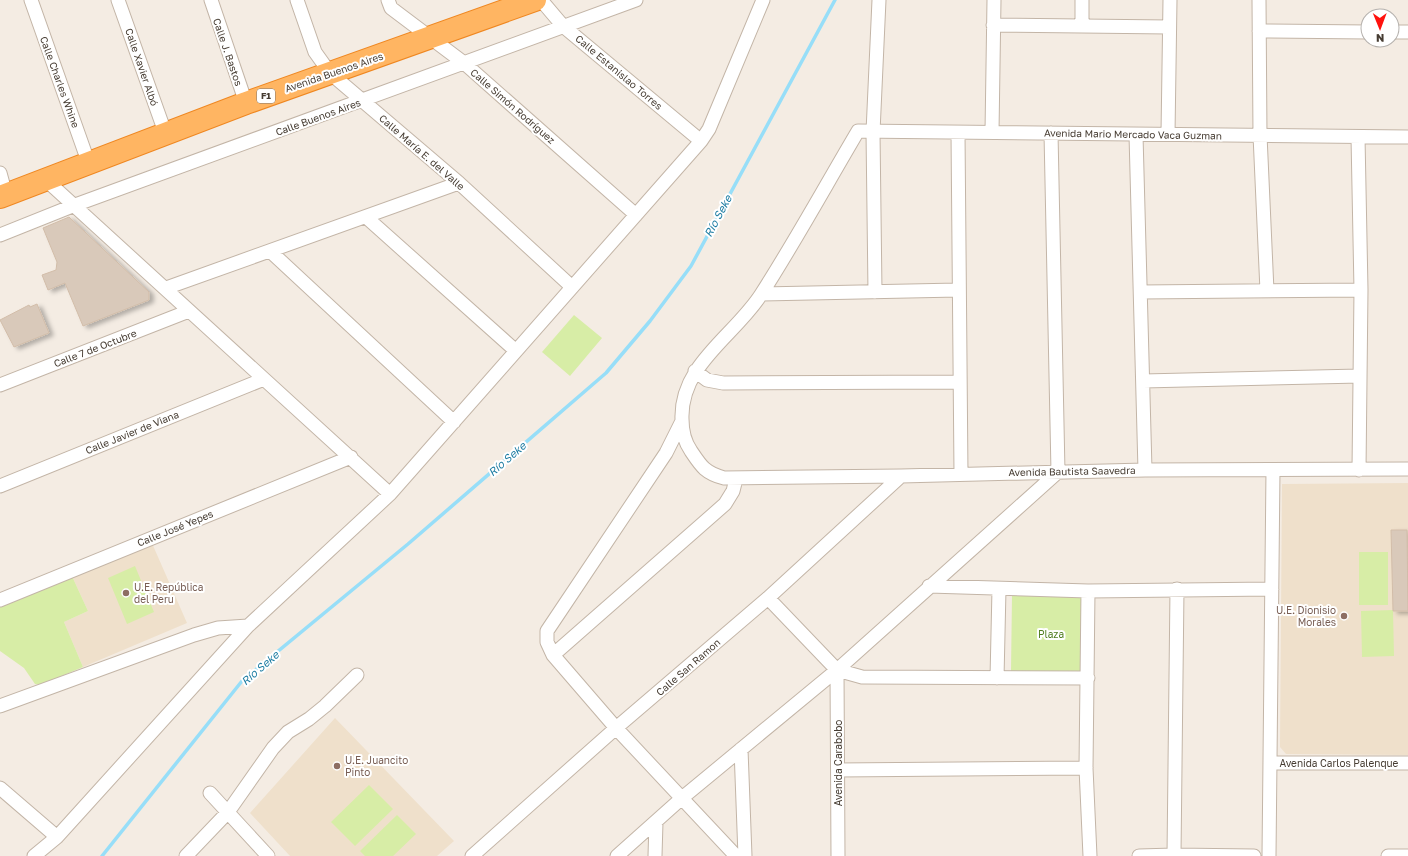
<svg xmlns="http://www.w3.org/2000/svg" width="1408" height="856" font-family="'Golos Text',sans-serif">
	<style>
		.education { fill: #efe0cb }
		.green { fill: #d7eda6 }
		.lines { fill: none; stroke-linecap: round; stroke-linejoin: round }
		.stream { stroke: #97def8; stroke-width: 3.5 }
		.building { fill: #d9c9ba; stroke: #d2bda9; filter: url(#shadow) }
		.street-casing { stroke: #c3b5a7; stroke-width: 15 }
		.highway-casing { stroke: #ef8721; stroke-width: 24 }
		.street { stroke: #fff; stroke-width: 13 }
		.highway { stroke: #ffb562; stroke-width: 22 }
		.education-dot { fill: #8d6e63; stroke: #fff; stroke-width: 1.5 }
		.labels { text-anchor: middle; stroke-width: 4; stroke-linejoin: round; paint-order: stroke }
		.shield { fill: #fff; stroke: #7e7670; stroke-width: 1 }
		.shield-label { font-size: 9px; font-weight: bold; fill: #463c32 }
		.street-label { font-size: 10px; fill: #463c32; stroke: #fff }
		.education-label { font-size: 10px; fill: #785e54; stroke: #fff; text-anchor: start }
		.park-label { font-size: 10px; fill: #507e20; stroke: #fff }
		.water-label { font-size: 11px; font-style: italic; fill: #1e7da3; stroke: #fff }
	</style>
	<defs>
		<filter id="shadow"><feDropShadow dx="4.5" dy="2.5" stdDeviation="2" flood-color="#0004"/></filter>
	</defs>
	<rect width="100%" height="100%" fill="#f4ece3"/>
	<path class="education" d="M1408,483V755L1286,754L1280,747L1282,484Z
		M151,541L187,623L83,667L64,622L88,611L71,574Z
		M335,718L454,841L437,856H290L250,813Z"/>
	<path class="green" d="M574,315L602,338L570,376L542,352Z
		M1359,552H1388V605H1359Z
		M135,566L154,612L127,624L108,578Z
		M71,574L88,611L64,622L83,667L40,685L35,684L24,668L0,651V603Z
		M1012,595L1091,597L1088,674L1011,671Z
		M1393,610L1394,656L1362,657L1361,611Z
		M369,785L393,809L355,846L331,822Z
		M397,815L416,834L393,856H365L360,851Z"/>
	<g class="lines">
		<path class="stream" d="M102,856L242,681L408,544L606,373L650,321L691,266L835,0"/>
	</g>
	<path class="building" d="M69,217L149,292V300L83,326L65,283L48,290L42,275L56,270L57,262L43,228Z
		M37,304L49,333L14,347L0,320L29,305L30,307Z
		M1391,530H1407L1408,611H1393Z"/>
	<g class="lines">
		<g class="street-casing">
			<path id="street" d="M31,0L89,164
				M118,0L166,135
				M211,0L246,103
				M297,0L315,52L330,73L459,183L572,287
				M388,0L391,8L464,63L636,215
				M541,0L563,26L701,141
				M1259,0L1260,135L1267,291
				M993,25L1169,27
				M1082,26V0
				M1259,31L1368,32
				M1392,32H1408
				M992,132L994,0
				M958,133L961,474
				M1168,134L1170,0
				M1136,135L1145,470
				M1358,137L1361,290L1359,470
				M1408,137L858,131C826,185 796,240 762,293C736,335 680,364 682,419C682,431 684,441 691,451C701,466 705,473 724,478L901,476L1145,470L1408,469
				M0,173L6,195
				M46,180L390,494
				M366,217L516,351
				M0,235L75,205L636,0
				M270,251L454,422
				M166,288L459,183
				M875,292L873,132L879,0
				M1141,292L1361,290
				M762,294L958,290
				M695,371L707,380L723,383L960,382
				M1143,381L1360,376
				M0,385L189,311
				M682,421L666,453L547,631V642L553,655L616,728L736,856
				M0,486L264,379
				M929,586L1088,591L1272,589
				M1088,591L1086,768L1090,856
				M768,598L837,670L862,677L1088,678
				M0,600L351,457
				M553,655L725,504L733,491L736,479
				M837,670L838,856
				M997,678L999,589
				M0,706L194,635L218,628L248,626L390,494L701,141L709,129L763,0
				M741,749L745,856
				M1270,763H1408
				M838,770L1086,768
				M0,788L57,837
				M210,793L268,856
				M1174,855L1177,589
				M34,856L57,837L248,626
				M186,856L228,812L273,748L288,732L309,719L325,706L357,675
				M472,856L616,728L768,598L901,476
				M617,856L682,798L837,670L1058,472L1051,133
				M655,856L656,822
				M1139,856L1174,855L1254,856
				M1269,856L1273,470
				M1388,856H1408"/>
		</g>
		<g class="highway-casing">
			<path id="highway" d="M0,197L246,103L535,0"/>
		</g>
		<use href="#street" class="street"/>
		<use href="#highway" class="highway"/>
	</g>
	<g class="education-dot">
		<circle cx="126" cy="593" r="4"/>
		<circle cx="1344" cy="616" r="4"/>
		<circle cx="337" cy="766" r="4"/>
	</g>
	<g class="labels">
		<rect class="shield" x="257" y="89" width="18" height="14" rx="3"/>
		<g class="shield-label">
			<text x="266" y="99">F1</text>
		</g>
		<g class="street-label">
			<text transform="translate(228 52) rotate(71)" y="4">Calle J. Bastos</text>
			<text transform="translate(142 67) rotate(71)" y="4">Calle Xavier Albó</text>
			<text transform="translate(334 72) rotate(-19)" y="4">Avenida Buenos Aires</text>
			<text transform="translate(619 72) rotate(40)" y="4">Calle Estanislao Torres</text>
			<text transform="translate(60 82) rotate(70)" y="4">Calle Charles Whine</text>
			<text transform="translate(513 106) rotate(41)" y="4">Calle Simón Rodríguez</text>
			<text transform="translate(318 117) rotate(-20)" y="4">Calle Buenos Aires</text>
			<text transform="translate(1133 134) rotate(1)" y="4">Avenida Mario Mercado Vaca Guzman</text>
			<text transform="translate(422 152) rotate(41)" y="4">Calle María E. del Valle</text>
			<text transform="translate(95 348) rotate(-21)" y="4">Calle 7 de Octubre</text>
			<text transform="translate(132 432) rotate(-22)" y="4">Calle Javier de Viana</text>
			<text transform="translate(1072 471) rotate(-1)" y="4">Avenida Bautista Saavedra</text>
			<text transform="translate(175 528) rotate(-22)" y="4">Calle José Yepes</text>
			<text transform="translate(688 667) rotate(-41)" y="4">Calle San Ramon</text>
			<text transform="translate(838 763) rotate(-90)" y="4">Avenida Carabobo</text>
			<text x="1339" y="767">Avenida Carlos Palenque</text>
		</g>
		<g class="education-label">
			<text x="134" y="591">U.E. República<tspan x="134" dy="12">del Peru</tspan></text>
			<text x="1336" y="614" text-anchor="end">U.E. Dionisio<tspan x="1336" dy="12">Morales</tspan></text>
			<text x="345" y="764">U.E. Juancito<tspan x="345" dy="12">Pinto</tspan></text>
		</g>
		<g class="park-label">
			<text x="1051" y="638">Plaza</text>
		</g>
		<g class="water-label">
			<text transform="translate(718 216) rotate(-62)" y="4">Río Seke</text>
			<text transform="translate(507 459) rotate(-41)" y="4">Río Seke</text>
			<text transform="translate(260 668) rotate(-41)" y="4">Río Seke</text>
		</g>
	</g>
	<g transform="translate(1380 28) rotate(179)"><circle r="19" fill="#ffffff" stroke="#b5b1ad"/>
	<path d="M0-3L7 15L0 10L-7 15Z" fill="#ff120e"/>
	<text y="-6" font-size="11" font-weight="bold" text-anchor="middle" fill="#463c32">N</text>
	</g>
</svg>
